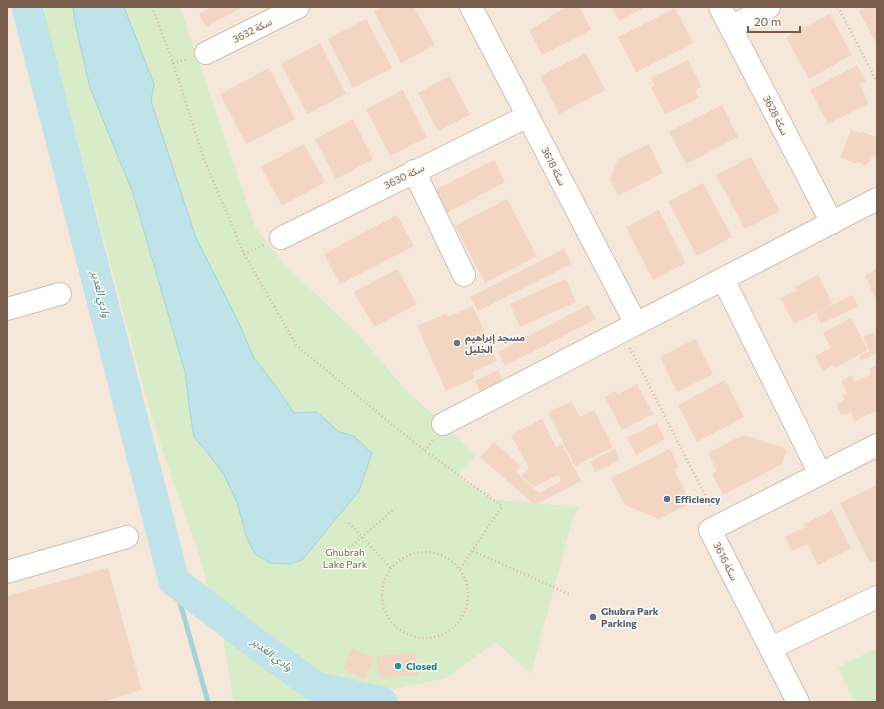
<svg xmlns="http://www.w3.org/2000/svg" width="884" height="709" font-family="Commissioner,'Noto Sans Arabic',sans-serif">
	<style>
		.residential { fill: #f5e8da }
		.green { fill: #d8ecc9 }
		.water { fill: #bfe3e8; stroke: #a5d3da }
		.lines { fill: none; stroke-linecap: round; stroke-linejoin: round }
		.stream { stroke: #a5d3da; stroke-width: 5 }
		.river { stroke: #bfe3e8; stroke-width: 31 }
		.building { fill: #f3d5c3 }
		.minor-casing { stroke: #d1beb0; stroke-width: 24 }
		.path { stroke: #d9b8a5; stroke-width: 2.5; stroke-dasharray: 1 3; stroke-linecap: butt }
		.minor { stroke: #fff; stroke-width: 22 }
		.worship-dot { fill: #6b7280; stroke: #fffaf3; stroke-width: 1.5 }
		.service-dot { fill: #5c6f8a; stroke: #fffaf3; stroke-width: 1.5 }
		.culture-dot { fill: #0f9aa8; stroke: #fffaf3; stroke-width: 1.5 }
		.labels { text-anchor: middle; stroke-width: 3; stroke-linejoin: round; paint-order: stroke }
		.street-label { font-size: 10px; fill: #7a5c4d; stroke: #fffaf3 }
		.worship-label { font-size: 10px; font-weight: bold; fill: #5b616d; stroke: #fffaf3; text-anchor: start }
		.service-label { font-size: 10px; font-weight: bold; fill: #4e5e75; stroke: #fffaf3; text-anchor: start }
		.park-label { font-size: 10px; fill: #537a41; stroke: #fffaf3 }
		.culture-label { font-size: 10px; font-weight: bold; fill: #0d838f; stroke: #fffaf3; text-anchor: start }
		.water-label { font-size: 11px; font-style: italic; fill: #437c86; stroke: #fffaf3 }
	</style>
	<rect width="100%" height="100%" fill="#fdf6ec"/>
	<path class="residential" d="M7,7H877V702H7Z"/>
	<path class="green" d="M45,7H180L256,229L285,265L359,335L404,388L476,455L458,476L495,500L579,507L571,525L531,674L496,642L446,678L332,702H235L233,700L223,638L200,558L154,426L46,24Z
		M877,648V702H855L838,667Z"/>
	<path class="water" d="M73,7H124L154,84L151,101L196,238L237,319L254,358L272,381L294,413L317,412L339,432L354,436L372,453L359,491L302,560L289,564L270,563L255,554L246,536L237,502L224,475L207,452L194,437L190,412L185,372L133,193L90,88L75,22Z"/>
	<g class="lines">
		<path class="stream" d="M174,581L208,702"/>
		<path class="river" d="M27,7L174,581L258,645L316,687L382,702"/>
	</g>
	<path class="building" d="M211,7H243L206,27L199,14Z
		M381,7H414L435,45L401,63L374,11Z
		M567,7H580L591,30L542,55L529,30L551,18L550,16Z
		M612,7H646L619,21Z
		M867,7H877V45L859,11Z
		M675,8L693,43L636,72L618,37Z
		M830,14L852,55L809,79L786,37Z
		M366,19L392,68L353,88L328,39Z
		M320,43L346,94L307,114L281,64Z
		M586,53L605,90L559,114L540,76Z
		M688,60L702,87L695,90L699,98L665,114L651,87L655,86L651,78Z
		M857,65L866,81L859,84L869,103L828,124L810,90Z
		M269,68L295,119L246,144L220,94Z
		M450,76L470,115L438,131L418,93Z
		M403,90L427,137L390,156L366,109Z
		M722,105L738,137L686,164L669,132Z
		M353,119L373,159L336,179L315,139Z
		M851,130L862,134L863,132L877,137V158L872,156L870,162L864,165L857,162V164L840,157Z
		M304,144L325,182L282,206L261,167Z
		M649,144L663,173L618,196L610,179L618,159Z
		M751,157L780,211L745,229L716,175Z
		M494,160L505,182L447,213L435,190Z
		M703,183L732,237L697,256L668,202Z
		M507,199L537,256L485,283L455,226Z
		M659,210L686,263L653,280L626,227Z
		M397,215L414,246L340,284L324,254Z
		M564,249L571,264L478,311L470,297Z
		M397,269L417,304L374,327L354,292Z
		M877,269V298H875L865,276Z
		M818,275L833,304L794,324L780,298L797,290L795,287Z
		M566,279L576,302L520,327L510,304Z
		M853,295L858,306L821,324L816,313Z
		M588,305L596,319L505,366L498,352Z
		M473,306L497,361L472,372L475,378L446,391L417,326L446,314L448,317Z
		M851,318L868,350L835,368L833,365L823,371L815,356L831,348L823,333Z
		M873,332L877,339V353L861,361L859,356L870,351L863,337Z
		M695,339L713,374L677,392L660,357Z
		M877,365V410L855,421L851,412L842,416L836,404L844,400L842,395L847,393L841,381L852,375L855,382L871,374L869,369Z
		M498,370L503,383L481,393L475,381Z
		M725,380L744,417L697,442L678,405Z
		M637,384L653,414L622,430L605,397L616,391L618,394Z
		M571,401L580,417L594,410L613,447L575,466L548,413Z
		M542,419L556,447L562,444L581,481L535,505L480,457L494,442L521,466L516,472L539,493L561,481L558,475L534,487L522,476L529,468L511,435Z
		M657,423L665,439L636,455L627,438Z
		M743,435L783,447L786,451L782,464L723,495L712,474L717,471L708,453Z
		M615,449L620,460L595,472L590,462Z
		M670,449L679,467L674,470L691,503L659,519L625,505L611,478Z
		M877,485V560L870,563L840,503Z
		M832,510L851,548L818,565L807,544L792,551L785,537L805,527L804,524Z
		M108,568L142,690L102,702H7V596Z
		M352,648L375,658L365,679L343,669Z
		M416,653L418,675L379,679L377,656Z"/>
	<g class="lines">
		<g class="minor-casing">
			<path id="minor" d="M471,7L636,324
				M720,7L832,223
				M731,27L769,7
				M206,53L298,7
				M414,171L464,275
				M281,238L528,116
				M723,279L820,474
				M7,309L60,294
				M443,424L877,199
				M7,572L127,537
				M771,648L877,597
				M798,702L710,530L877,445"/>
		</g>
		<path class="path" d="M152,7L173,63L204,159L244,254L297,346L367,404L425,451L502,506L460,569
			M838,7L877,82
			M173,63L188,59
			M244,254L264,245
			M630,348L711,507
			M425,451L433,439
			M349,523L392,569
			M473,551L571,595
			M382 595a43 43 0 1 1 86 0a43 43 0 1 1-86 0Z
			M334,561L393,510"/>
		<use href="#minor" class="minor"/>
	</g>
	<circle class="worship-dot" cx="457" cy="343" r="4"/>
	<g class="service-dot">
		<circle cx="667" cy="499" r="4"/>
		<circle cx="593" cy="617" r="4"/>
	</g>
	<circle class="culture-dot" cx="398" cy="666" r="4"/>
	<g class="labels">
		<g class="street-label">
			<text transform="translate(252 30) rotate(-27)" y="4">سكة 3632</text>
			<text transform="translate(776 115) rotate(63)" y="4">سكة 3628</text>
			<text transform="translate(554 166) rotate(63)" y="4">سكة 3618</text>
			<text transform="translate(404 176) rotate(-26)" y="4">سكة 3630</text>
			<text transform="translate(726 561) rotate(63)" y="4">سكة 3616</text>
		</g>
		<g class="worship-label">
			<text x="465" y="341">مسجد إبراهيم<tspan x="465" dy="12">الخليل</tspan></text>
		</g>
		<g class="service-label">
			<text x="675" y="503">Efficiency</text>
			<text x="601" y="615">Ghubra Park<tspan x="601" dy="12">Parking</tspan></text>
		</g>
		<g class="park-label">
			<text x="345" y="556">Ghubrah<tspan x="345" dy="12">Lake Park</tspan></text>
		</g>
		<g class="culture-label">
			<text x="406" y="670">Closed</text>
		</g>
		<g class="water-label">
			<text transform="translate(101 294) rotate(76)" y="4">وادي الغدير</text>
			<text transform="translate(272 654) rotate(37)" y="4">وادي الغدير</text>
		</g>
	</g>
	<rect width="884" height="709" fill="none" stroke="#7a5c4d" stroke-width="16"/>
	<path d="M748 26v6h52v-6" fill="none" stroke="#7a5c4d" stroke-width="2"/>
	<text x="754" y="26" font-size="12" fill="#7a5c4d" stroke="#fffaf3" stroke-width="3" paint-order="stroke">20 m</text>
</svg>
